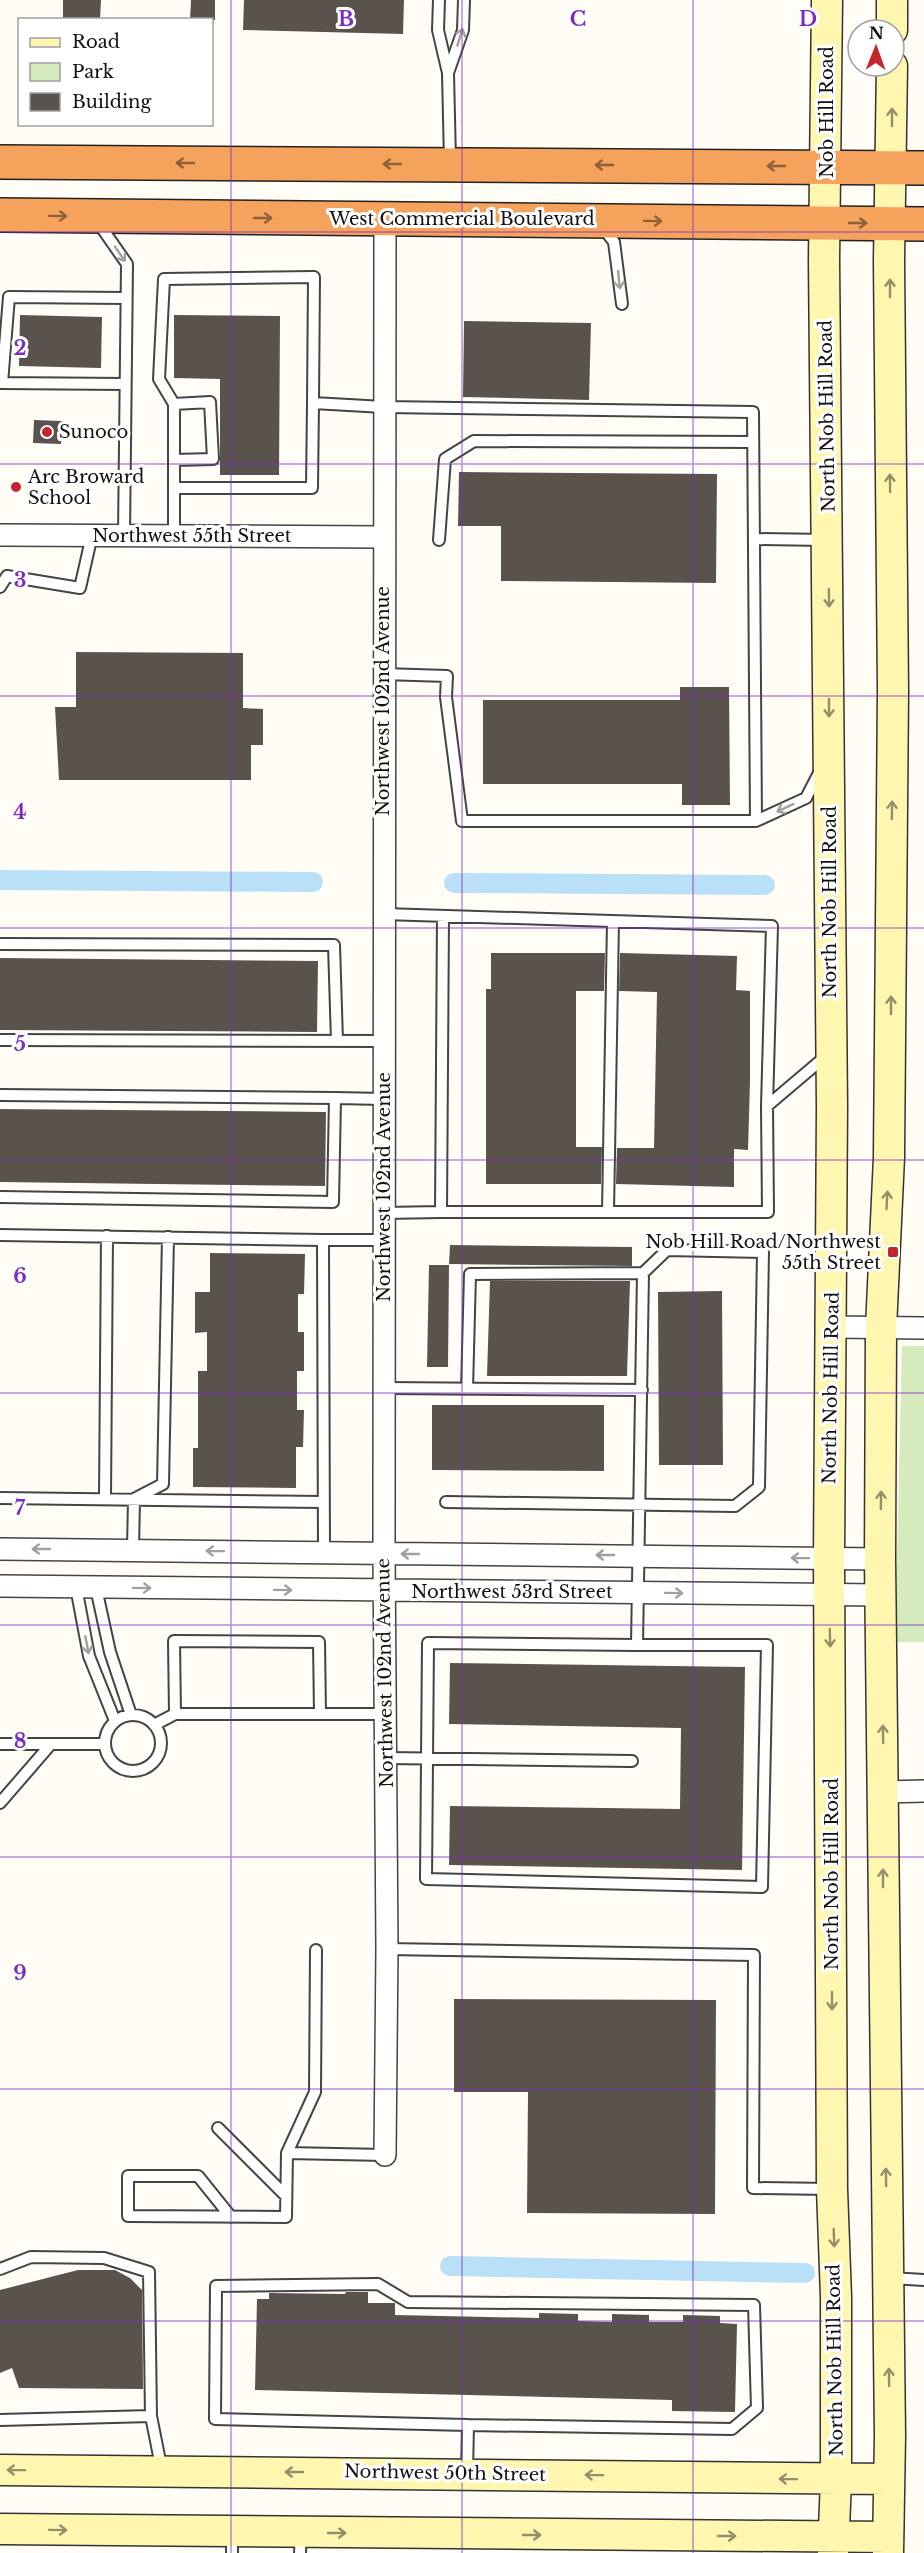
<svg xmlns="http://www.w3.org/2000/svg" width="924" height="2553" font-family="'Libre Baskerville',serif">
	<style>
		.green { fill: #d5ebbd }
		.lines { fill: none; stroke-linecap: round; stroke-linejoin: round }
		.canal { stroke: #b9e0f7; stroke-width: 20 }
		.building { fill: #5a524d }
		.lane-casing { stroke: #444; stroke-width: 14 }
		.street-casing { stroke: #444; stroke-width: 24 }
		.secondary-casing { stroke: #333; stroke-width: 33 }
		.highway-casing { stroke: #222; stroke-width: 36 }
		.lane { stroke: #fff; stroke-width: 10 }
		.street { stroke: #fff; stroke-width: 21 }
		.secondary { stroke: #fff6b0; stroke-width: 30 }
		.highway { stroke: #f5a25d; stroke-width: 33 }
		.oneway { stroke: #a0a0a0 }
		.oneway2 { stroke: #948f68 }
		.oneway3 { stroke: #8e613b }
		.grid { fill: none; stroke: #7b2cbf; stroke-width: 1.5; stroke-opacity: 0.55 }
		.poi-dot { fill: #c4262e; stroke: #fff; stroke-width: 2 }
		.labels { text-anchor: middle; stroke-width: 6; stroke-linejoin: round; paint-order: stroke }
		.street-label { font-size: 18px; fill: #111; stroke: #fff }
		.poi-label { font-size: 18px; fill: #111; stroke: #fff; text-anchor: start }
		.grid-label { font-size: 20px; text-anchor: middle; font-weight: bold; fill: #7b2cbf; stroke: #fff; stroke-width: 6; stroke-linejoin: round; paint-order: stroke }
	</style>
	<rect width="100%" height="100%" fill="#fffdf5"/>
	<path class="green" d="M902,1346H924V1642H895Z"/>
	<g class="lines">
		<path class="canal" d="M0,880L313,882
			M454,883L765,885
			M450,2266L805,2273"/>
	</g>
	<path class="building" d="M63,0H101L100,20H63Z
		M191,0H215V20H190Z
		M244,0H404L403,34L243,30Z
		M20,315L102,317L101,368L19,366Z
		M174,315L280,316L279,475H220V379L174,378Z
		M464,321L591,323L589,400L463,397Z
		M34,420L62,421L61,444L33,443Z
		M459,472L717,474L716,583L501,581V526H458Z
		M76,652L243,653V708L263,709V745H251V780H59L55,707H76Z
		M680,687H729L730,805H682V784H483V700H680Z
		M491,953H605L604,991H576V1147H602L601,1184H486V989H491Z
		M620,953L737,956L736,990L750,991V1081L748,1150L734,1149V1187L616,1184L617,1148H654L657,992L619,991Z
		M0,958L318,961L317,1032L0,1030Z
		M0,1109L326,1112L325,1186L0,1182Z
		M450,1245L632,1247V1266L449,1264Z
		M210,1253L305,1254L304,1294H298V1332H304V1371H297V1410H304L303,1447H296V1488L193,1487V1448H198V1371H207V1332L195,1333V1292H210Z
		M429,1265H449L448,1367H427Z
		M490,1281H630L627,1376H487Z
		M722,1291L723,1465H659L658,1292Z
		M432,1405H604V1471L432,1470Z
		M450,1663L745,1667L742,1870L449,1865L450,1806L680,1809L681,1728L449,1724Z
		M454,1999L716,2000L715,2214L527,2213L528,2092H454Z
		M78,2270H115L130,2278L142,2290L143,2389L19,2388L12,2368L0,2373V2290Z
		M346,2292H368V2303H395V2315L539,2318V2313L578,2314V2321L612,2322V2314L649,2315V2322H683V2315L720,2316V2323L737,2324L735,2412L672,2411V2400L255,2390L257,2299H269V2293L345,2294Z"/>
	<g class="lines">
		<g class="lane-casing">
			<path id="lane" d="M439,0L438,30L448,73L450,161
				M448,73L463,30L464,0
				M97,221L127,264L124,535
				M603,228L614,242L622,304
				M0,383L125,384
				M2,383L9,297L125,298
				M174,404L210,402L213,459L174,460
				M174,488H312L313,403
				M174,535V404L159,379L164,279L314,277L313,403L384,407L753,412L756,821H462L446,697L447,676L383,674
				M754,539L826,540
				M439,540L445,459L474,441L753,442
				M0,587L7,576L80,588L92,535
				M756,821L806,798L821,769
				M384,914L772,926L767,1106L826,1056
				M0,944L334,945L337,1041
				M0,1040L384,1041
				M0,1095L335,1098
				M0,1197L333,1202L335,1098L384,1099
				M441,1212H768L767,1106
				M608,1212L613,921
				M384,1213L441,1212L443,916
				M0,1235L323,1240
				M384,1388L642,1390
				M467,1389L470,1274L643,1273
				M0,1498L323,1502
				M105,1499L107,1236
				M446,1502L735,1506L759,1487L763,1252L667,1250L643,1273L637,1645H767L762,1887L426,1879L428,1643L637,1645
				M133,1550L134,1499L163,1484L168,1237
				M324,1552L323,1240H384
				M76,1587L89,1656L115,1721
				M96,1588L110,1652L131,1715
				M175,1714L174,1641L319,1642L320,1714
				M105 1743a28 28 0 1 1 56 0a28 28 0 1 1-56 0Z
				M154,1725L175,1714H385
				M0,1744H104
				M386,1758L632,1761
				M0,1803L51,1744
				M387,1949L754,1955L753,2188L831,2189
				M218,2128L286,2196
				M287,2153L315,2092L316,1950
				M231,2217L198,2176H128V2216L286,2217L287,2153L385,2155
				M0,2269L31,2257L104,2258L149,2272L151,2416
				M891,2278L924,2280
				M0,2420L151,2416L162,2471
				M467,2473L468,2425L215,2419L216,2286L378,2284L408,2302L754,2305L757,2408L732,2429L468,2425
				M232,2532V2553
				M300,2553L301,2533"/>
		</g>
		<g class="street-casing">
			<path id="street" d="M385,218L384,1553L387,1949L385,2155
				M0,535L383,537
				M832,1327L924,1328
				M0,1549L880,1559
				M0,1586L881,1595
				M884,1792L924,1791"/>
		</g>
		<g class="secondary-casing">
			<path id="secondary" d="M827,0L824,261L832,1107L829,1558L832,2189L836,2297V2480L833,2553
				M892,0V30
				M0,2470L889,2479
				M0,2529L888,2537
				M888,2553L890,2436L880,1559L881,1328L889,1157L893,691L889,261L892,66"/>
		</g>
		<g class="highway-casing">
			<path id="highway" d="M0,162L924,168
				M0,215L924,224"/>
		</g>
		<use href="#lane" class="lane"/>
		<use href="#street" class="street"/>
		<use href="#secondary" class="secondary"/>
		<use href="#highway" class="highway"/>
	</g>
	<defs><path id="oneway-shaft" d="M-6 0H5M1.5-3L5.5 0L1.5 3" fill="none" stroke-width="1.6" stroke-linecap="round" stroke-linejoin="round" transform="scale(1.5)"/></defs>
	<g class="oneway">
		<use href="#oneway-shaft" transform="translate(460 37) rotate(-73)"/>
		<use href="#oneway-shaft" transform="translate(120 254) rotate(55)"/>
		<use href="#oneway-shaft" transform="translate(619 280) rotate(84)"/>
		<use href="#oneway-shaft" transform="translate(785 808) rotate(155)"/>
		<use href="#oneway-shaft" transform="translate(41 1549) rotate(-180)"/>
		<use href="#oneway-shaft" transform="translate(215 1551) rotate(-179)"/>
		<use href="#oneway-shaft" transform="translate(410 1554) rotate(-180)"/>
		<use href="#oneway-shaft" transform="translate(605 1555) rotate(-180)"/>
		<use href="#oneway-shaft" transform="translate(800 1558) rotate(-179)"/>
		<use href="#oneway-shaft" transform="translate(142 1588) rotate(1)"/>
		<use href="#oneway-shaft" transform="translate(283 1590) rotate(1)"/>
		<use href="#oneway-shaft" transform="translate(674 1593) rotate(1)"/>
		<use href="#oneway-shaft" transform="translate(87 1645) rotate(79)"/>
	</g>
	<g class="oneway2">
		<use href="#oneway-shaft" transform="translate(892 117) rotate(-90)"/>
		<use href="#oneway-shaft" transform="translate(890 288) rotate(-90)"/>
		<use href="#oneway-shaft" transform="translate(890 483) rotate(-91)"/>
		<use href="#oneway-shaft" transform="translate(829 598) rotate(89)"/>
		<use href="#oneway-shaft" transform="translate(829 708) rotate(90)"/>
		<use href="#oneway-shaft" transform="translate(892 810) rotate(-89)"/>
		<use href="#oneway-shaft" transform="translate(891 1005) rotate(-90)"/>
		<use href="#oneway-shaft" transform="translate(887 1200) rotate(-87)"/>
		<use href="#oneway-shaft" transform="translate(881 1500) rotate(-89)"/>
		<use href="#oneway-shaft" transform="translate(830 1638) rotate(89)"/>
		<use href="#oneway-shaft" transform="translate(883 1734) rotate(-91)"/>
		<use href="#oneway-shaft" transform="translate(883 1878) rotate(-90)"/>
		<use href="#oneway-shaft" transform="translate(832 2001) rotate(90)"/>
		<use href="#oneway-shaft" transform="translate(886 2177) rotate(-91)"/>
		<use href="#oneway-shaft" transform="translate(834 2238) rotate(88)"/>
		<use href="#oneway-shaft" transform="translate(889 2377) rotate(-91)"/>
		<use href="#oneway-shaft" transform="translate(16 2470) rotate(-179)"/>
		<use href="#oneway-shaft" transform="translate(294 2472) rotate(-180)"/>
		<use href="#oneway-shaft" transform="translate(594 2475) rotate(-179)"/>
		<use href="#oneway-shaft" transform="translate(788 2479) rotate(-179)"/>
		<use href="#oneway-shaft" transform="translate(58 2530) rotate(1)"/>
		<use href="#oneway-shaft" transform="translate(337 2533)"/>
		<use href="#oneway-shaft" transform="translate(532 2535)"/>
		<use href="#oneway-shaft" transform="translate(727 2536)"/>
	</g>
	<g class="oneway3">
		<use href="#oneway-shaft" transform="translate(185 163) rotate(-180)"/>
		<use href="#oneway-shaft" transform="translate(392 164) rotate(-180)"/>
		<use href="#oneway-shaft" transform="translate(604 165) rotate(-180)"/>
		<use href="#oneway-shaft" transform="translate(776 166) rotate(180)"/>
		<use href="#oneway-shaft" transform="translate(58 216) rotate(1)"/>
		<use href="#oneway-shaft" transform="translate(263 218)"/>
		<use href="#oneway-shaft" transform="translate(653 221) rotate(1)"/>
		<use href="#oneway-shaft" transform="translate(858 223)"/>
	</g>
	<path class="grid" d="M231,0V2553M462,0V2553M693,0V2553M0,232H924M0,464H924M0,696H924M0,928H924M0,1160H924M0,1393H924M0,1625H924M0,1857H924M0,2089H924M0,2321H924"/>
	<g class="poi-dot">
		<circle cx="47" cy="432" r="6"/>
		<circle cx="16" cy="487" r="6"/>
		<rect x="887" y="1246" width="12" height="12" rx="3"/>
	</g>
	<g class="labels">
		<g class="street-label">
			<text transform="translate(827 112) rotate(-90)" y="6">Nob Hill Road</text>
			<text x="462" y="225">West Commercial Boulevard</text>
			<text transform="translate(827 416) rotate(-91)" y="6">North Nob Hill Road</text>
			<text x="192" y="542">Northwest 55th Street</text>
			<text transform="translate(383 701) rotate(-90)" y="6">Northwest 102nd Avenue</text>
			<text transform="translate(830 902) rotate(-90)" y="6">North Nob Hill Road</text>
			<text transform="translate(384 1187) rotate(-90)" y="6">Northwest 102nd Avenue</text>
			<text transform="translate(831 1388) rotate(-89)" y="6">North Nob Hill Road</text>
			<text x="512" y="1598">Northwest 53rd Street</text>
			<text transform="translate(385 1673) rotate(-91)" y="6">Northwest 102nd Avenue</text>
			<text transform="translate(832 1874) rotate(-90)" y="6">North Nob Hill Road</text>
			<text transform="translate(835 2360) rotate(-91)" y="6">North Nob Hill Road</text>
			<text transform="translate(445 2473) rotate(1)" y="6">Northwest 50th Street</text>
		</g>
		<g class="poi-label">
			<text x="59" y="438">Sunoco</text>
			<text x="28" y="483">Arc Broward<tspan x="28" dy="21">School</tspan></text>
			<text x="881" y="1248" text-anchor="end">Nob Hill Road/Northwest<tspan x="881" dy="21">55th Street</tspan></text>
		</g>
	</g>
	<g class="grid-label">
		<text x="346" y="26">B</text>
		<text x="578" y="26">C</text>
		<text x="808" y="26">D</text>
		<text x="20" y="355">2</text>
		<text x="20" y="587">3</text>
		<text x="20" y="819">4</text>
		<text x="20" y="1051">5</text>
		<text x="20" y="1283">6</text>
		<text x="20" y="1515">7</text>
		<text x="20" y="1748">8</text>
		<text x="20" y="1980">9</text>
	</g>
	<rect x="18" y="18" width="195" height="108" fill="#ffffff" stroke="#a0a0a0" stroke-width="1.5"/>
	<rect x="30" y="38" width="30" height="9" fill="#fff6b0" stroke="#a0a0a0" stroke-width="1.5"/>
	<text x="72" y="48" font-size="18" fill="#111111">Road</text>
	<rect x="30" y="63" width="30" height="18" fill="#d5ebbd" stroke="#a0a0a0" stroke-width="1.5"/>
	<text x="72" y="78" font-size="18" fill="#111111">Park</text>
	<rect x="30" y="93" width="30" height="18" fill="#5a524d" stroke="#a0a0a0" stroke-width="1.5"/>
	<text x="72" y="108" font-size="18" fill="#111111">Building</text>
	<g transform="translate(876 48) rotate(1)"><circle r="28" fill="#ffffff" stroke="#a0a0a0" stroke-width="1.5"/>
	<path d="M0-4.5L10 22L0 15L-10 22Z" fill="#c4262e"/>
	<text y="-9" font-size="16" font-weight="bold" text-anchor="middle" fill="#111111">N</text>
	</g>
</svg>
